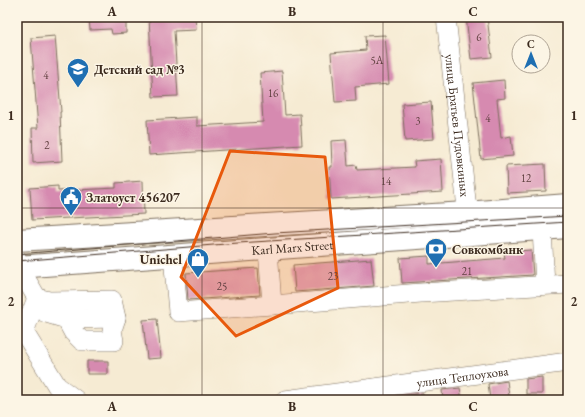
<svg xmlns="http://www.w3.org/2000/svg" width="585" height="417" font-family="'EB Garamond',serif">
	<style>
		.building { fill: #d68ab0 }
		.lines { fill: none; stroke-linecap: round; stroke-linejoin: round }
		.minor-casing { stroke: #7c6e5d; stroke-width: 20 }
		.major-casing { stroke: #7c6e5d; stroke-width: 24 }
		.minor { stroke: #fff; stroke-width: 19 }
		.major { stroke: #fff; stroke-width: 22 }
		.tram { stroke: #3b2a1e; stroke-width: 1 }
		.marked { fill: #e8590c; fill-opacity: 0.2; stroke: #e8590c; stroke-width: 3; stroke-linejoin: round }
		.grid { fill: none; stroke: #3b2a1e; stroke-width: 1; stroke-opacity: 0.55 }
		.labels { text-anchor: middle; stroke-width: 3; stroke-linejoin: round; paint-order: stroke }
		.number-label { font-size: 11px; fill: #624242 }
		.poi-label { font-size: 13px; font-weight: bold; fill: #3b2a1e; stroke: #fcf5e5; text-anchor: start }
		.street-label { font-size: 13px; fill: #3b2a1e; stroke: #fcf5e5 }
		.neatline { fill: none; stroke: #3b2a1e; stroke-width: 1.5 }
		.grid-label { font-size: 13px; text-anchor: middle; font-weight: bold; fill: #3b2a1e }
	</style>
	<rect width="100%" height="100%" fill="#fcf5e5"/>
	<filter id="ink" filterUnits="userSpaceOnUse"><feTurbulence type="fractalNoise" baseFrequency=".025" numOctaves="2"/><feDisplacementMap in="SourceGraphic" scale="8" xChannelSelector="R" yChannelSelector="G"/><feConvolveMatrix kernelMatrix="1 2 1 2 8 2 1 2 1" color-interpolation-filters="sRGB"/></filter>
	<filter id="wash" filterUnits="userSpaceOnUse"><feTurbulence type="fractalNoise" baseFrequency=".012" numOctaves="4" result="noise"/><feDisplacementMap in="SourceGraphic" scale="16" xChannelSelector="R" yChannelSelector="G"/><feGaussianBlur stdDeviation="0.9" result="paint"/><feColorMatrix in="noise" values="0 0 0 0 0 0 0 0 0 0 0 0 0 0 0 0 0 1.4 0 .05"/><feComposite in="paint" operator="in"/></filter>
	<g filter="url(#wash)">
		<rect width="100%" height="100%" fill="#f6ebd3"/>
		<g id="blocks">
			<path class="building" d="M89,17H126V33L112,34L111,29L90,30Z
				M149,17H195L196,30L174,31L178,96L153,97Z
				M466,17H487L492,57L471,59Z
				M385,35L389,84L355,87L356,101L335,102L331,53L366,50L365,36Z
				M55,36L61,112H60L62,161L33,163L32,128H38L31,38Z
				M282,71L285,115L300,114L302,145L149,155L147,120L197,117V126L263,122L260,73Z
				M504,80L505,98L497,99L501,138L511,136L513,156L481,159L473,83Z
				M431,102L434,139L405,141L402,104Z
				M346,140L348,166L356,165L357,170L415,167L414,161L441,159L443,192L331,199L329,167H332L331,141Z
				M545,164L546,191L507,193L506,166Z
				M143,181L144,214L32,220L30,188L58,186V191L116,188V183Z
				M531,250L533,275L402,283L400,258L429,256V264L505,258L504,252Z
				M371,259L374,286L295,292L293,265Z
				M258,268L260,295L188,300L186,273Z
				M157,319L161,358L147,359L143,320Z
				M87,361H108V374H87Z
				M542,377V394H526V379Z
				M507,381L509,396L490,399L488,384Z
				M460,388L462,400H443L442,390Z
				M423,393L424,400H394V397Z"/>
		</g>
	</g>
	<g filter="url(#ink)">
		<use href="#blocks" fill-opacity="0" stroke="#7c6e5d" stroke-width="1"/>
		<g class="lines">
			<g class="minor-casing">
				<g id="minor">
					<path id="s1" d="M446,17L469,227"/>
					<path d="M542,229L545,285"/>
					<path d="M268,249L272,305L421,293L568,284"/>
					<path d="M173,256L178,312L272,305"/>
					<path d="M17,259L19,267L37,298L24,332L57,386L76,400"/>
					<path d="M37,298L49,301L112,300L116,318L112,330L114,341H82L73,332L66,319L46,313Z"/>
					<path d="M66,319L116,318"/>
					<path id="s2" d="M285,400L568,362"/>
				</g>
			</g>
			<g class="major-casing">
				<g id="major">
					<path d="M17,240L466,213L568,205"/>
					<path id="s3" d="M17,267L568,227"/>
				</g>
			</g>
			<use href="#minor" class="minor"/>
			<use href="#major" class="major"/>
			<path class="tram" d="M17,254L275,233L568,216
				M17,261L238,243L568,222"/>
		</g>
	</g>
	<path class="marked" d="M230,151L325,157L338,288L236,336L181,277Z"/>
	<path class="grid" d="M202,17V400M383,17V400M17,208H568"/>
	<defs>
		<g id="school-pin" transform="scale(1.15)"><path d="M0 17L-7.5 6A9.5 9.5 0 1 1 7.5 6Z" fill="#1f6fb2" stroke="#fcf5e5"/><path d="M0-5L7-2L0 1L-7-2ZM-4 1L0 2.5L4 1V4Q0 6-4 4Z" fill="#fff"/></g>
		<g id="civic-pin" transform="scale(1.15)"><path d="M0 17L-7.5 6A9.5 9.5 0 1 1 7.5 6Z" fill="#1f6fb2" stroke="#fcf5e5"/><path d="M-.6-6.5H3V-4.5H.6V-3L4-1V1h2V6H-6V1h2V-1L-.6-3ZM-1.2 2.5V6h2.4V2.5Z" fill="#fff"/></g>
		<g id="bank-pin" transform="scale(1.15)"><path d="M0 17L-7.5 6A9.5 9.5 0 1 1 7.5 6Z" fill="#1f6fb2" stroke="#fcf5e5"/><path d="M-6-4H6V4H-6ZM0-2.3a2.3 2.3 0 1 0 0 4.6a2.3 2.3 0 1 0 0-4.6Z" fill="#fff"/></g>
		<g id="shop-pin" transform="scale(1.15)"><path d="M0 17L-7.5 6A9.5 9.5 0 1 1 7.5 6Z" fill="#1f6fb2" stroke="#fcf5e5"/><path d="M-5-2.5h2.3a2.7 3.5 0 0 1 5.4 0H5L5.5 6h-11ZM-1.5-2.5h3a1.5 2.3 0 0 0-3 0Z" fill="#fff"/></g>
	</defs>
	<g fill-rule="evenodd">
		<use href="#school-pin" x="78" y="69"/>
		<use href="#civic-pin" x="71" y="197"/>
		<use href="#bank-pin" x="436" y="249"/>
		<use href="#shop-pin" x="198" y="259"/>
	</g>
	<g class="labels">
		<g class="number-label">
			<text x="479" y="41">6</text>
			<text x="377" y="64">5А</text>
			<text x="46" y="79">4</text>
			<text x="273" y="97">16</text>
			<text x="488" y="122">4</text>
			<text x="418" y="125">3</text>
			<text x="47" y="149">2</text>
			<text x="526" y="182">12</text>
			<text x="386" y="185">14</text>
			<text x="467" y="275">21</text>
			<text x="333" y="280">23</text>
			<text x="222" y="290">25</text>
		</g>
		<g class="poi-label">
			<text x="94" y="74">Детский сад №3</text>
			<text x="86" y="202">Златоуст 456207</text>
			<text x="452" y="254">Совкомбанк</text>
			<text x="182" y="264" text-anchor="end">Unichel</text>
		</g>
		<g class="street-label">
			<text dy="5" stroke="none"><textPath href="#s1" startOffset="109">улица Братьев Пудовкиных</textPath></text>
			<text dy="5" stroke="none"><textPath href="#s3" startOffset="276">Karl Marx Street</textPath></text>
			<text dy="5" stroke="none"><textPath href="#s2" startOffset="179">улица Теплоухова</textPath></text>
		</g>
	</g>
	<rect width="585" height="417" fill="none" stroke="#fcf5e5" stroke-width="44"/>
	<g transform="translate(531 54)"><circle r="19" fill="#fcf5e5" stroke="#afa495"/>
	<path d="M0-3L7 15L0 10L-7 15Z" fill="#1f6fb2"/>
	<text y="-6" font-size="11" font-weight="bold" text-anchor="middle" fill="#3b2a1e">С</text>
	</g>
	<rect x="22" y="22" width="541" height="373" class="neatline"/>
	<g class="grid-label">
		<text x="112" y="16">A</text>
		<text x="292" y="16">B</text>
		<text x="473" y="16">C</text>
		<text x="11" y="120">1</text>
		<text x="574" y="120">1</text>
		<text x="11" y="306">2</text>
		<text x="574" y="306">2</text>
		<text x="112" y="411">A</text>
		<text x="292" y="411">B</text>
		<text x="473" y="411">C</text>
	</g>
</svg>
